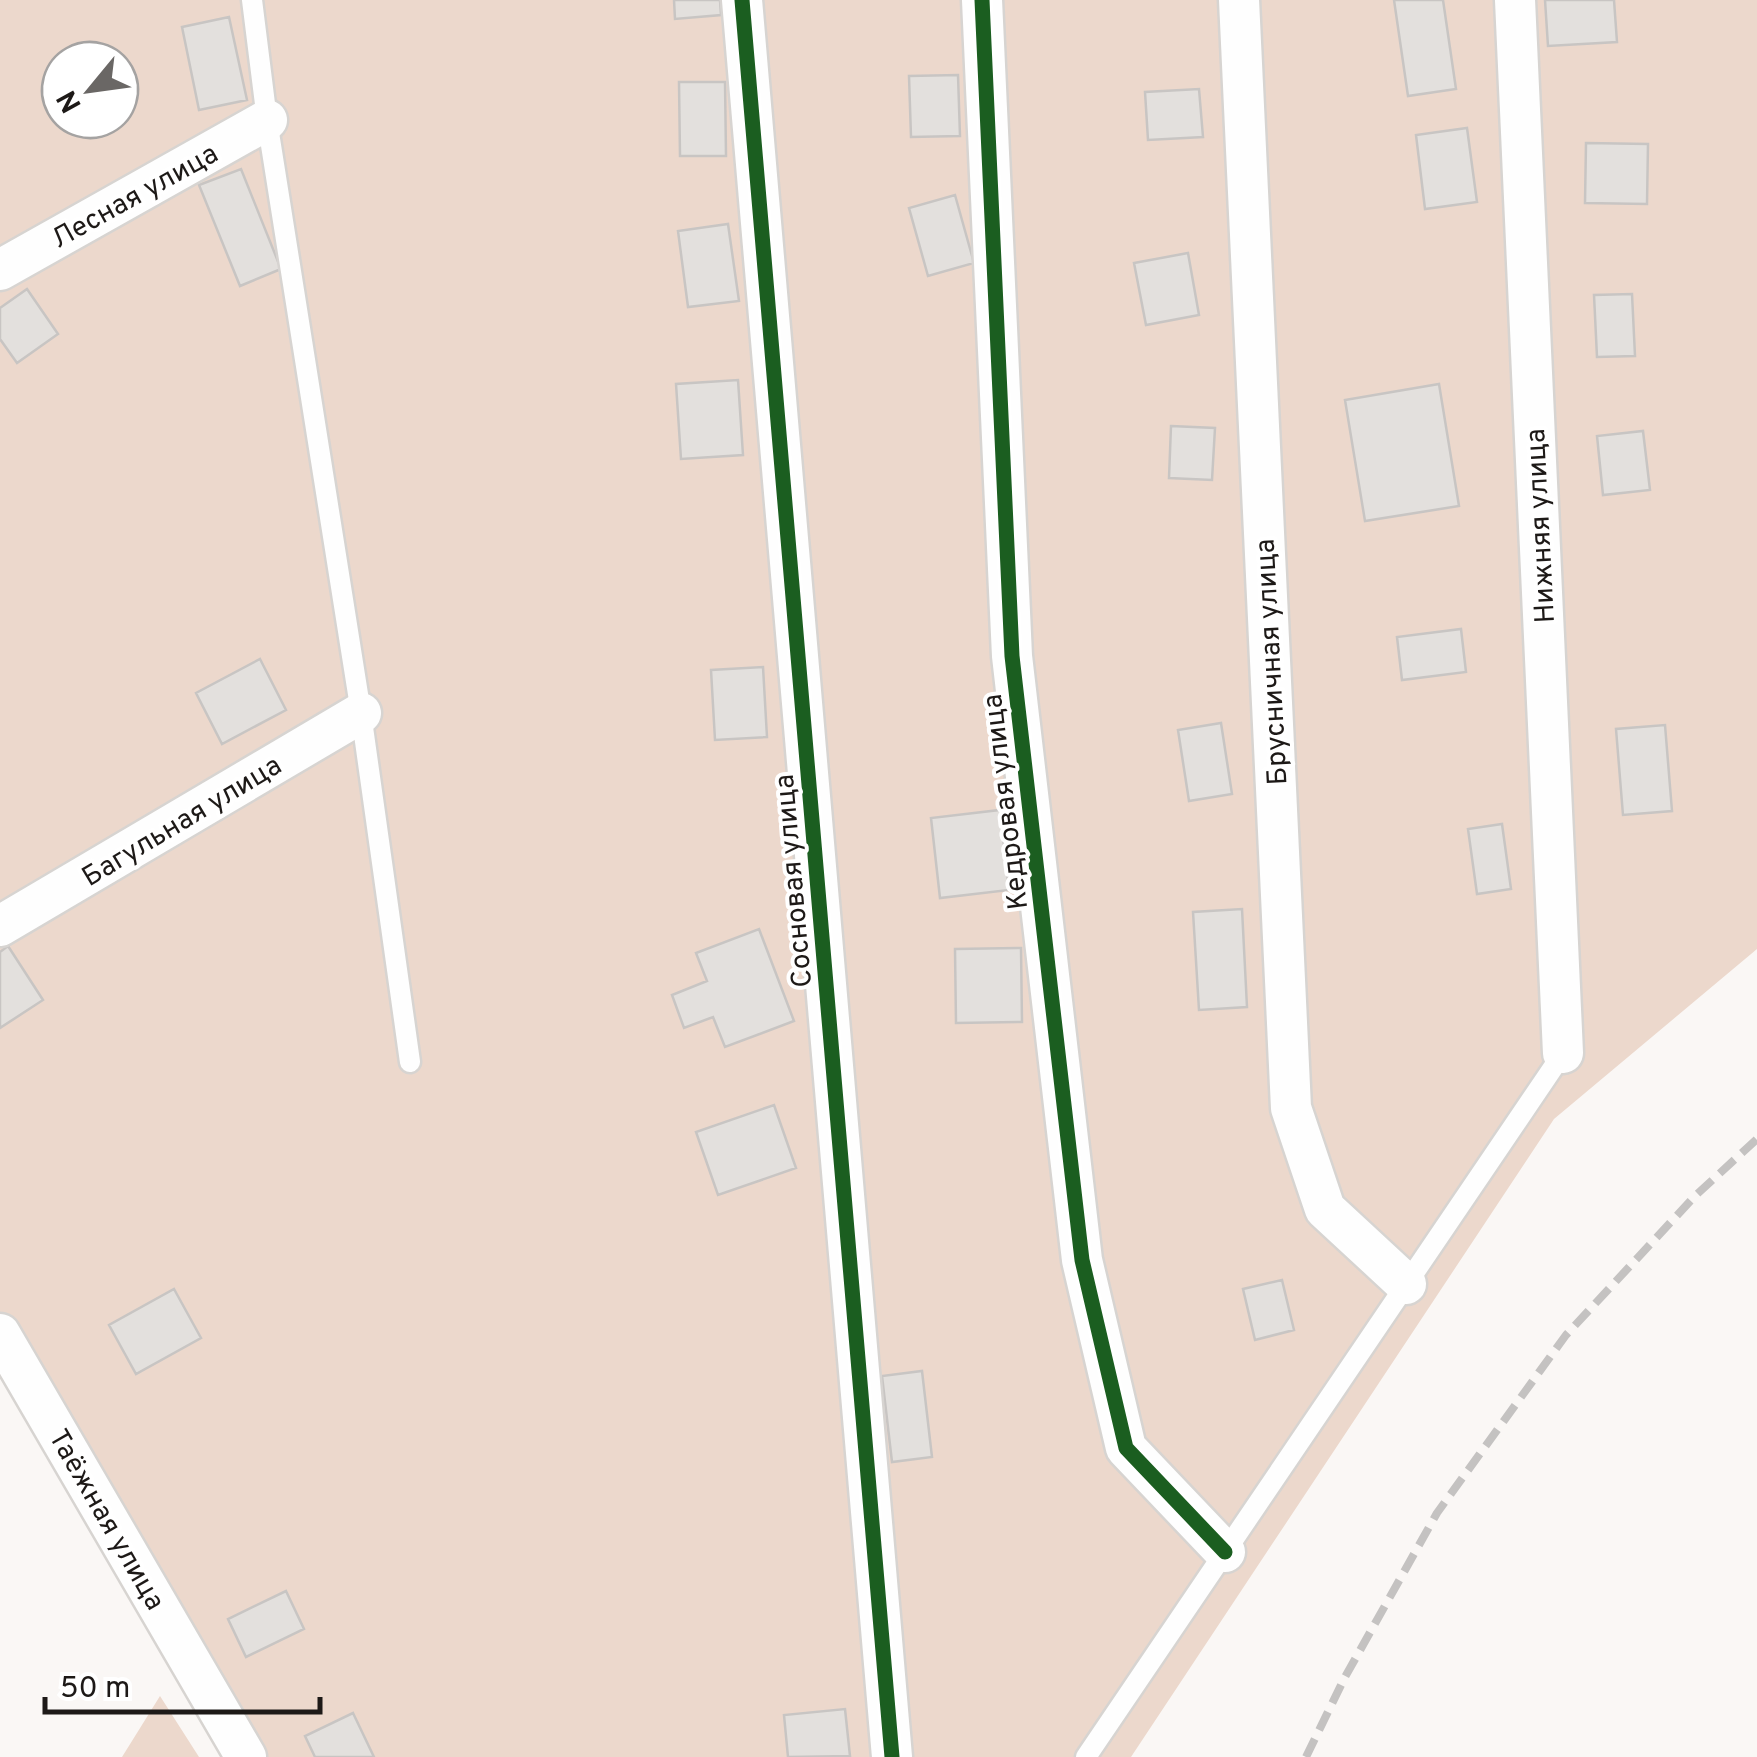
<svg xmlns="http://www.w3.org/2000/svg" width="1757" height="1757" font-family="Overpass,sans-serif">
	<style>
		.green { fill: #ecd8cc; fill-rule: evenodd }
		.building { fill: #e3e0dd; stroke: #c8c5c3; stroke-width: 2.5 }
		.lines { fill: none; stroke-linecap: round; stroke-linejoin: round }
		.lane-casing { stroke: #d7d4d1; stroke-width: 25 }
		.street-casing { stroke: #d7d4d1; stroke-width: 45 }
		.lane { stroke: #fefefe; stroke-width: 20 }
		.street { stroke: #fefefe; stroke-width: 40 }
		.rail { stroke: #c4c2c1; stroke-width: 8; stroke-dasharray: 20 10; stroke-linecap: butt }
		.cycleway-casing { stroke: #fff; stroke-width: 21 }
		.cycleway { stroke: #1b5e20; stroke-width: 15 }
		.labels { text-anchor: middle; stroke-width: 8; stroke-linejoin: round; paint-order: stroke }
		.street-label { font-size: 28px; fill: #1d1917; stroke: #fff }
	</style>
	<rect width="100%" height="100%" fill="#faf7f5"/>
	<path class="green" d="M0,0H1757V949L1554,1119L1131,1757H250L0,1342ZM60,60H120V120H60Z
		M160,1696L199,1757H122Z"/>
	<path class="building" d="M674,0H720L721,15L675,19Z
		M1394,0H1443L1456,89L1408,96Z
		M1545,0H1614L1617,42L1548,46Z
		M229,17L247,100L199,110L182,27Z
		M60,73V114L45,81Z
		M958,75L960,136L911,137L909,76Z
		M679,82H725L726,156H680Z
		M1199,89L1203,137L1148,140L1145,92Z
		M1467,128L1477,202L1425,209L1416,135Z
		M1586,143L1648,144L1647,204L1585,203Z
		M241,169L281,269L240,286L199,185Z
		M955,195L974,263L928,276L909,208Z
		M728,224L739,301L688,307L678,231Z
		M1188,253L1199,315L1146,325L1134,263Z
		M27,289L58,334L17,363L0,339V308Z
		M1632,294L1635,356L1597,357L1594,295Z
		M738,380L743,455L681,459L676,384Z
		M1439,384L1459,506L1365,521L1345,400Z
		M1171,426L1215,428L1212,480L1169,478Z
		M1643,431L1650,490L1603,495L1597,436Z
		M1461,629L1466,672L1402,680L1397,637Z
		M260,659L286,710L222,744L196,693Z
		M763,667L767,737L715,740L711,670Z
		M1221,723L1232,794L1189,801L1178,730Z
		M1665,725L1672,811L1623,815L1616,729Z
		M1000,810L1009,890L940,898L931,818Z
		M1502,824L1511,889L1477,894L1468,829Z
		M1242,909L1247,1007L1199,1010L1193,912Z
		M759,929L794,1021L725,1047L713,1017L684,1028L672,995L707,981L696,953Z
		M8,946L43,1000L0,1028V952Z
		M1021,948L1022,1022L956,1023L955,949Z
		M774,1105L796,1168L718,1195L696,1132Z
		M1282,1280L1294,1330L1255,1340L1243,1289Z
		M174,1289L201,1338L136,1374L109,1325Z
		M922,1371L932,1457L892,1462L882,1376Z
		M286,1591L304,1629L246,1657L228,1619Z
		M845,1709L850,1756L788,1757L784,1715Z
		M353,1713L374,1757H315L305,1736Z"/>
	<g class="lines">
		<g class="lane-casing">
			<path id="lane" d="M252,0L267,120L361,713L410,1062
				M1086,1757L1563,1053"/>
		</g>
		<g class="street-casing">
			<path id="street" d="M742,0L892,1757
				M982,0L1012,656L1082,1260L1126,1448L1225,1552
				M1239,0L1291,1108L1325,1209L1406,1284
				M1515,0L1563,1053
				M0,270L267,120
				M0,926L361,713
				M0,1334L246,1757"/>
		</g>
		<use href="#lane" class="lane"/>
		<use href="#street" class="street"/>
		<path class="rail" d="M1306,1757L1345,1677L1437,1513L1566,1335L1695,1196L1757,1139"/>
		<g class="cycleway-casing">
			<path id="cycleway" d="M742,0L892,1757
				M982,0L1012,656L1082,1260L1126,1448L1225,1552"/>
		</g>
		<use href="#cycleway" class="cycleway"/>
	</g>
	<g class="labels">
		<g class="street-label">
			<text transform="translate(134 195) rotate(-29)" y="10">Лесная улица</text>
			<text transform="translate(1539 526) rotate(-93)" y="10">Нижняя улица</text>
			<text transform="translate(1270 662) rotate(-93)" y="10">Брусничная улица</text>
			<text transform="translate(1004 802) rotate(-97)" y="10">Кедровая улица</text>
			<text transform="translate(181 820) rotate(-31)" y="10">Багульная улица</text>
			<text transform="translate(792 881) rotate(-95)" y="10">Сосновая улица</text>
			<text transform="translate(108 1519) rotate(60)" y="10">Таёжная улица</text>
		</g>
	</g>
	<g transform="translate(90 90) rotate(241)"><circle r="48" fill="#ffffff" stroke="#a5a3a2" stroke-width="2.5"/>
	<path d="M0-8L18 38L0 25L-18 38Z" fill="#6a6765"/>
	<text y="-15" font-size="28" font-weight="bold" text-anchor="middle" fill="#1d1917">N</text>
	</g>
	<path d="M45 1697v15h275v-15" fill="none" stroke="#1d1917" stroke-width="5"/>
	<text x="60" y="1697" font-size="30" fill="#1d1917" stroke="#ffffff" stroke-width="8" paint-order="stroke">50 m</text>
</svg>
